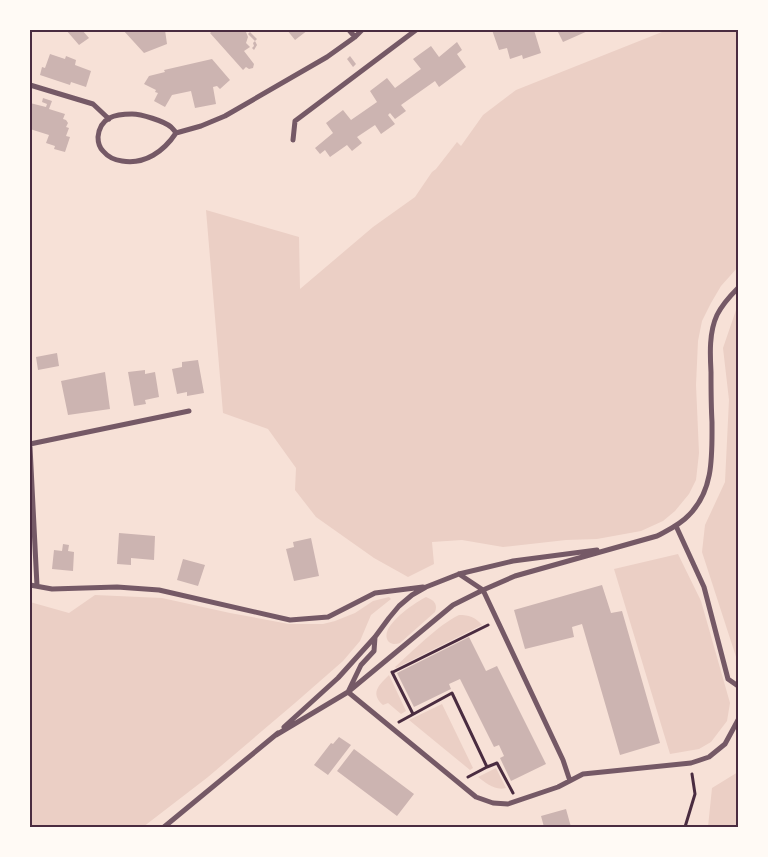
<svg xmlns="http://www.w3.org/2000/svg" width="768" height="857" font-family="Roboto,sans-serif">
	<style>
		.green { fill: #ebcfc5 }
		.building { fill: #ccb4b1 }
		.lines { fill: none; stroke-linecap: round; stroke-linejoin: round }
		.path { stroke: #4a2c40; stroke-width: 3 }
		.minor { stroke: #755966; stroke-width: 5 }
		.neatline { fill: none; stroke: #4a2c40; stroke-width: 2 }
	</style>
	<rect width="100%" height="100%" fill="#f7e1d7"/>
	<path class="green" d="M667,30H738V267L721,286L711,303L702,321L698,341L696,385L699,453L696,480L689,494L675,511L663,521L641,531L597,539L566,540L503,547L462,540L432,542L434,564L408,577L374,558L316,517L295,490L296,468L268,429L223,413L206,210L299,237L300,289L373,227L415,197L432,172L436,169L457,142L461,146L483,115L516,90Z
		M738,308V663L702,552L705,525L725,482L729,400L723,348L736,310Z
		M678,554L701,601L730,703L727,721L711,742L699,749L670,754L614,569Z
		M95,595L162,598L230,613L289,624H323L335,621L355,613L373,601L389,597L391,599L371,615L360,641L343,661L295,703L208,777L143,827H30V602L69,613Z
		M426,597C434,600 438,604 435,612L400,643C396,644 393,645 389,642C376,628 416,602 426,597Z
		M459,615C469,615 475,617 482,625L396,668L395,667C413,651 438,625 459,615Z
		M389,675L406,711L401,714L388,703L383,705C369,693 380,684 389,675Z
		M442,704L473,768L470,770L409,720Z
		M496,768L506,788C495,791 486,783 478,777Z
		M738,772V827H708L712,788Z"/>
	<path class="building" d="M66,30H82L89,38L79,45Z
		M123,30H165L167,44L144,53Z
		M213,30H243L246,32L248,37L246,43L250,47L244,51L254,64L253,68L249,69L246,67L243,70L210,33Z
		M287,30H308L295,40Z
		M492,30H534L541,53L523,59L522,55L510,59L507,48L499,50Z
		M557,30H590L563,42Z
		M250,32L257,39L255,41L257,45L254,50L252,48L254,46L253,43L255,41L248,34Z
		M457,42L462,50L457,54L466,67L439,87L435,81L401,105L406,111L395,119L390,113L388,115L395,124L381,134L375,125L357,137L362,143L352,151L347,145L330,157L325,150L320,154L315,148L333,133L326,123L343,110L351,120L377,102L370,91L387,78L395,88L421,69L413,59L431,46L439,57Z
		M50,54L65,59L66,56L76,60L75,65L91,71L86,87L71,82L70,85L40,75L42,67L45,68Z
		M350,56L356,64L353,67L347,59Z
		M212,59L230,80L220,89L217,86L213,87L216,104L195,108L191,91L172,95L165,107L154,101L158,93L155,92L156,90L144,84L149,76L165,72L164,70Z
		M43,98L52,101L49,109L65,114L63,119L66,120L68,123L66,127L69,128L66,136L70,137L65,152L54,149L55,146L46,143L49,135L30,129V103L46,107L47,104L42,102Z
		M57,353L59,366L38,370L36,357Z
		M198,360L204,393L187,396V392L177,394L172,369L182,367V362Z
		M145,370V374L155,372L159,397L145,400L146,404L134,406L128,372Z
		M105,372L110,409L68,415L61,381Z
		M119,533L155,536L154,560L131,558V565L117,564Z
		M311,538L319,576L294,581L286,549L294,547L293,542Z
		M63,544L69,545L68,551L74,552L73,571L52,569L54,550L62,551Z
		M183,559L205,565L198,586L177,580Z
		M602,585L611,613L622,611L660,743L620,755L582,624L572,627L574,637L525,649L514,610Z
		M469,637L486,671L497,666L546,764L511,781L500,758L504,756L499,745L494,747L460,679L449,684L451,689L414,707L397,673Z
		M339,737L351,745L328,775L314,765L331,743L333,744Z
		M354,749L414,794L397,816L337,771Z
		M566,809L571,827H544L541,816Z"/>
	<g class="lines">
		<path class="path" d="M392,672L413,714
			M393,672L488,625
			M399,722L452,693L487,767L468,777
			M487,767L497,763L513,793
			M685,827L695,794L692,774"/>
		<path class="minor" d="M349,30L355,37
			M30,85L93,104L109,119
			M176,133C175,131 173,129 171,127C164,121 141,114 132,114C115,114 100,117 98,137C98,142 99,147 103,151C108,157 114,160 122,161C145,165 164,151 176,133L201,126L225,116L327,57L355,37L362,30
			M293,140L295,121L416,30
			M30,444L189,411
			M30,447L37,586
			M676,526L704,587L728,679L738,686
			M459,574L483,590L563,760L570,781
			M30,585L52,589L117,587L159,590L290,620L328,617L375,593L423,587
			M375,637L374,651L361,665L348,692L476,797L493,803L508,804L558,787L583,774L691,763L709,757L725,744L738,720
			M284,727L338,678L375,637L389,618L399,606L412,595L426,587L459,574L513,561L597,550
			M276,735L348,692L453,605L483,590L515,576L657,536C668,530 680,525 689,515C714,490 712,455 712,422C711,405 711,388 711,372C710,354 709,332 717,315C722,305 730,296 738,288
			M164,827L278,733"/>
	</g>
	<rect width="768" height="857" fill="none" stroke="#fffaf5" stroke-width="62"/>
	<rect x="31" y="31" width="706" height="795" class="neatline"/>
</svg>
